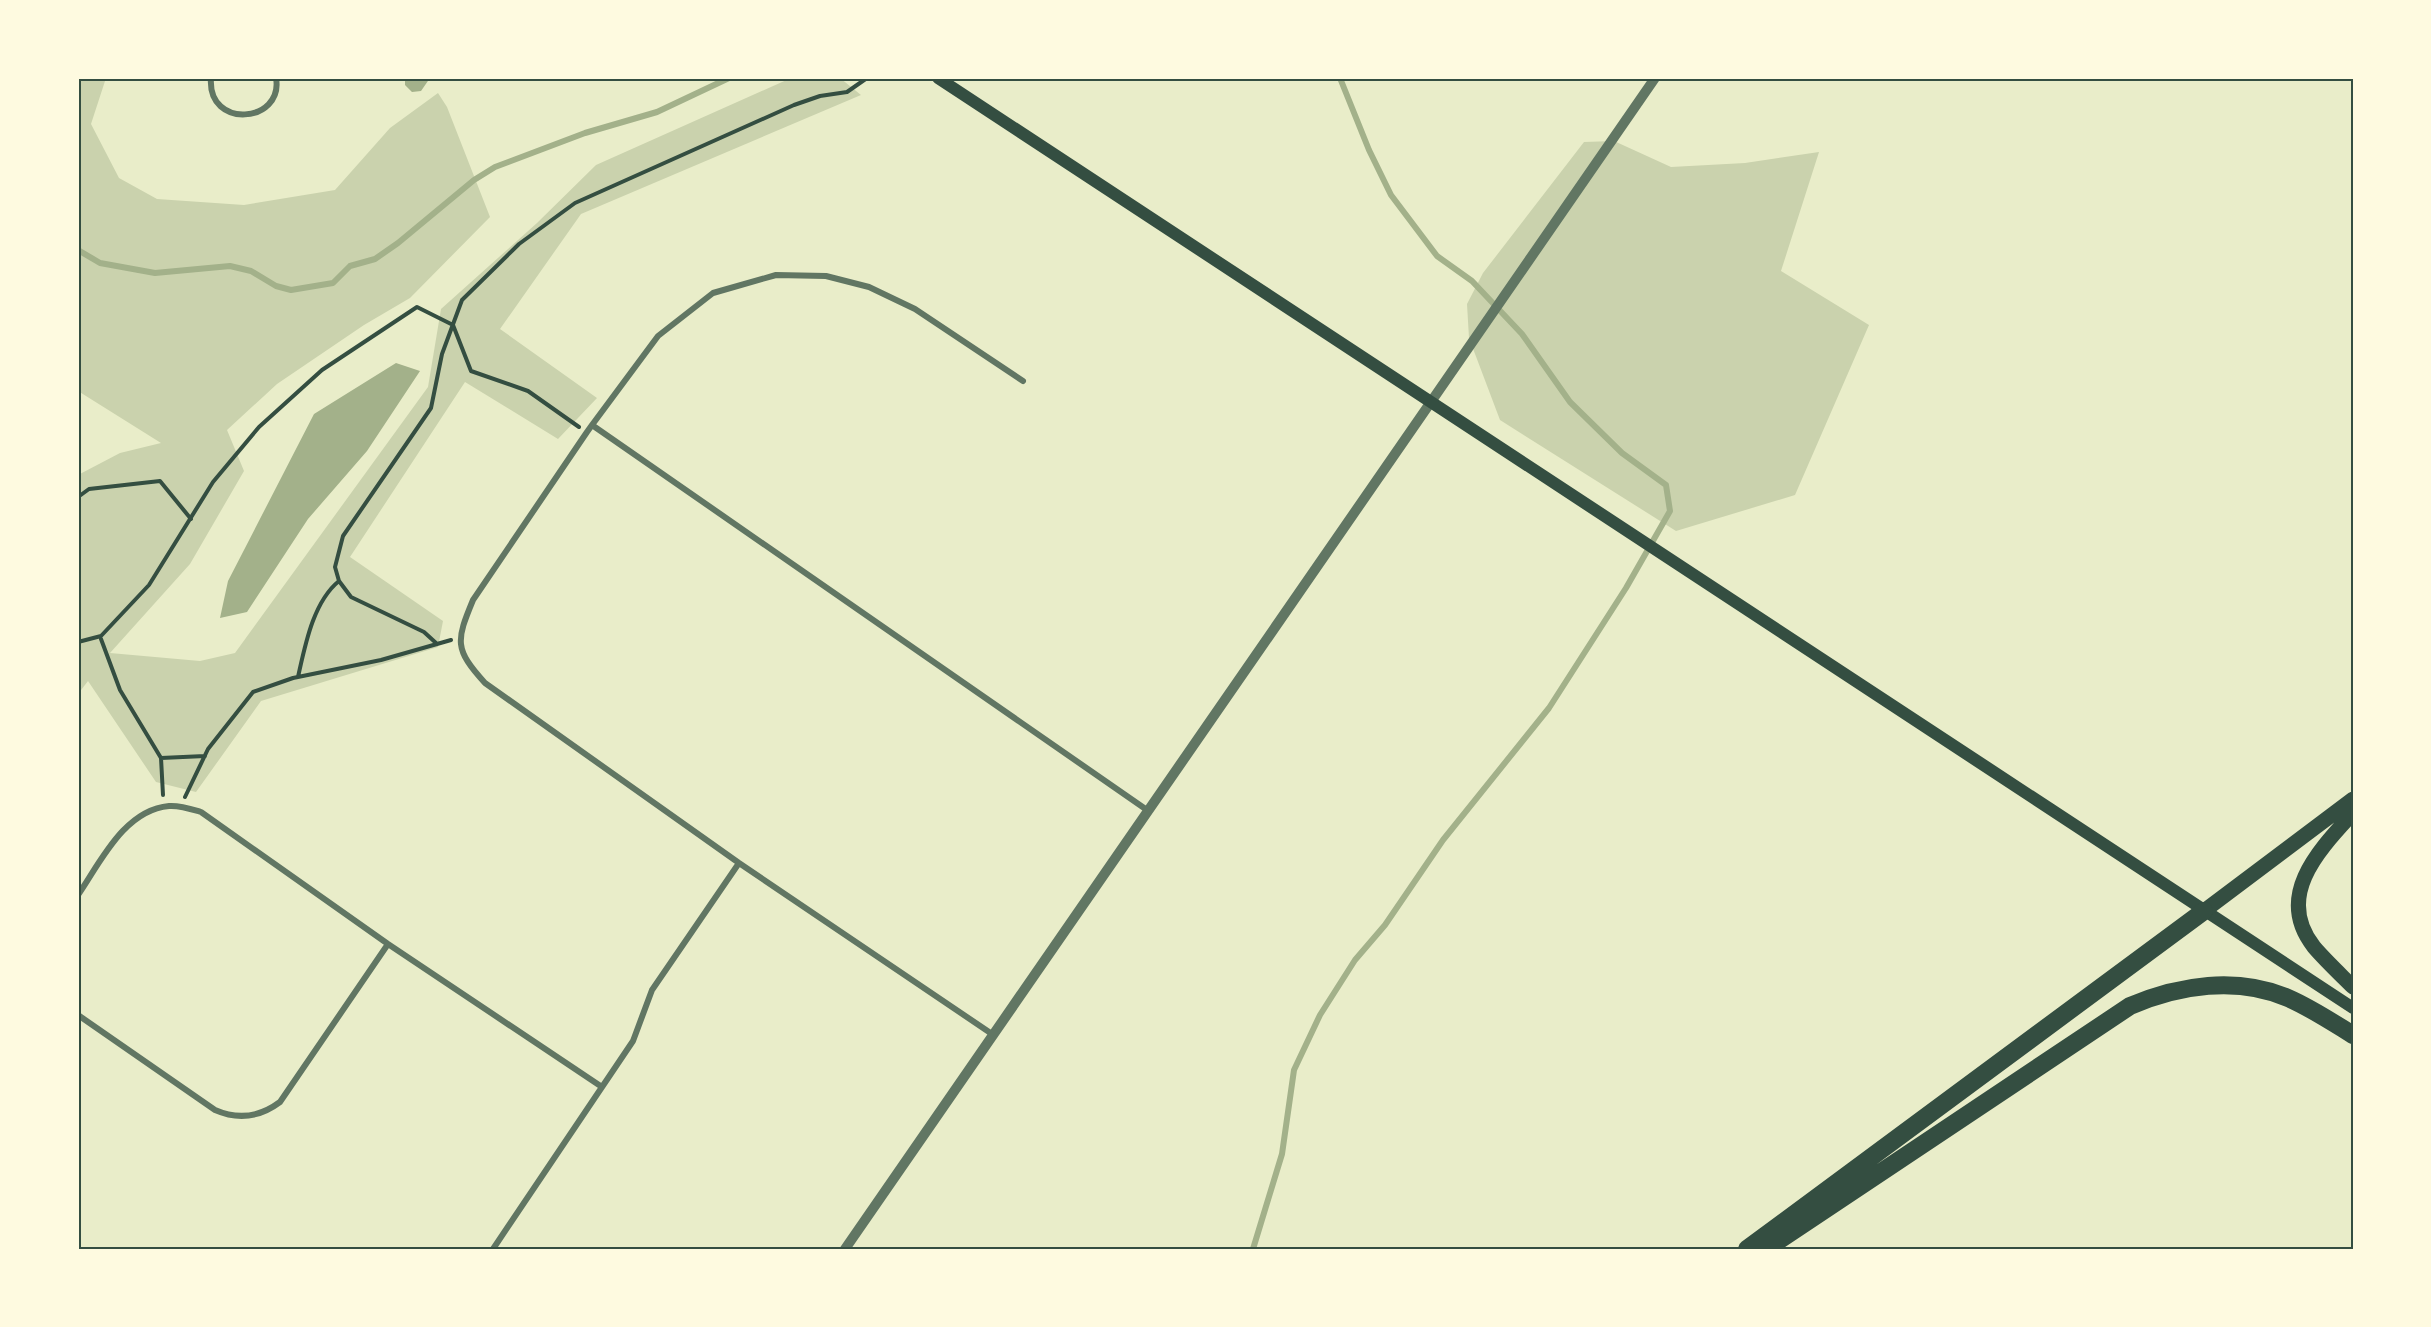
<svg xmlns="http://www.w3.org/2000/svg" width="2431" height="1327" font-family="'Noto Sans',sans-serif">
	<style>
		.green { fill: #cad2ad }
		.water { fill: #a3b18a }
		.lines { fill: none; stroke-linecap: round; stroke-linejoin: round }
		.stream { stroke: #a3b18a; stroke-width: 6 }
		.path { stroke: #344e41; stroke-width: 4 }
		.minor { stroke: #617663; stroke-width: 6 }
		.tertiary { stroke: #617663; stroke-width: 10 }
		.secondary { stroke: #344e41; stroke-width: 12 }
		.primary { stroke: #344e41; stroke-width: 15 }
		.motorway { stroke: #344e41; stroke-width: 18 }
		.neatline { fill: none; stroke: #344e41; stroke-width: 2 }
	</style>
	<rect width="100%" height="100%" fill="#e9edc9"/>
	<path class="green" d="M78,78H106L91,124L119,178L157,199L244,205L335,190L390,128L438,93L447,107L490,217L410,298L364,325L277,384L227,430L244,471L190,564L110,653L200,661L235,653L428,387L441,309L537,223L596,165L791,78H840L861,95L581,214L500,329L597,398L558,439L465,382L350,557L443,621L438,647L261,701L196,792L156,782L88,681L78,694V475L120,453L161,443L78,391Z
		M1614,141L1671,167L1745,163L1819,152L1781,271L1869,325L1795,495L1676,531L1500,420L1469,338L1467,304L1483,273L1584,142Z"/>
	<path class="water" d="M405,78H430L421,91L412,92L405,85Z
		M396,363L420,371L367,451L308,519L247,612L220,618L228,581L314,414Z"/>
	<g class="lines">
		<path class="stream" d="M78,250L100,263L155,273L230,266L251,271L276,286L291,290L333,283L350,266L375,259L398,243L474,180L495,167L585,133L657,112L729,78
			M1253,1249L1282,1154L1294,1070L1320,1015L1355,960L1385,925L1443,840L1549,708L1626,588L1670,511L1666,485L1622,453L1570,402L1522,334L1472,281L1437,256L1391,195L1369,150L1340,78"/>
		<path class="path" d="M78,497L89,489L160,481L191,519
			M101,639L120,690L161,758L163,795
			M78,642L101,636L149,585L213,482L259,427L322,370L417,307L453,325L471,371L528,391L579,427
			M436,643L424,632L351,597L339,581L335,567L343,536L431,408L442,354L462,300L519,244L575,203L794,105L820,96L847,92L867,78
			M298,677C305,646 313,602 339,581
			M161,758L205,756
			M185,797L208,749L253,692L293,678L381,660L451,640"/>
		<path class="minor" d="M211,78C207,130 284,123 276,78
			M592,425L658,336L713,293L776,275L826,276L869,287L915,309L1023,381
			M78,895C100,863 124,810 169,806C179,805 191,809 201,812L388,944L602,1087
			M78,1015L215,1110C238,1120 260,1117 280,1102L388,944
			M992,1034L739,863L485,683C454,649 456,641 473,600L587,432L592,425L1147,810
			M493,1249L633,1041L652,990L739,863"/>
		<path class="tertiary" d="M845,1249L1655,78"/>
		<path class="secondary" d="M938,78L2353,1008"/>
		<path class="primary" d="M2353,813C2319,850 2274,896 2314,947C2326,961 2340,974 2353,987
			M2204,911L2353,799"/>
		<path class="motorway" d="M1747,1249L2204,911
			M1766,1249L2130,1006C2179,985 2237,976 2288,998C2311,1008 2332,1022 2353,1035"/>
	</g>
	<rect width="2431" height="1327" fill="none" stroke="#fefae0" stroke-width="159"/>
	<rect x="80" y="80" width="2272" height="1168" class="neatline"/>
</svg>
